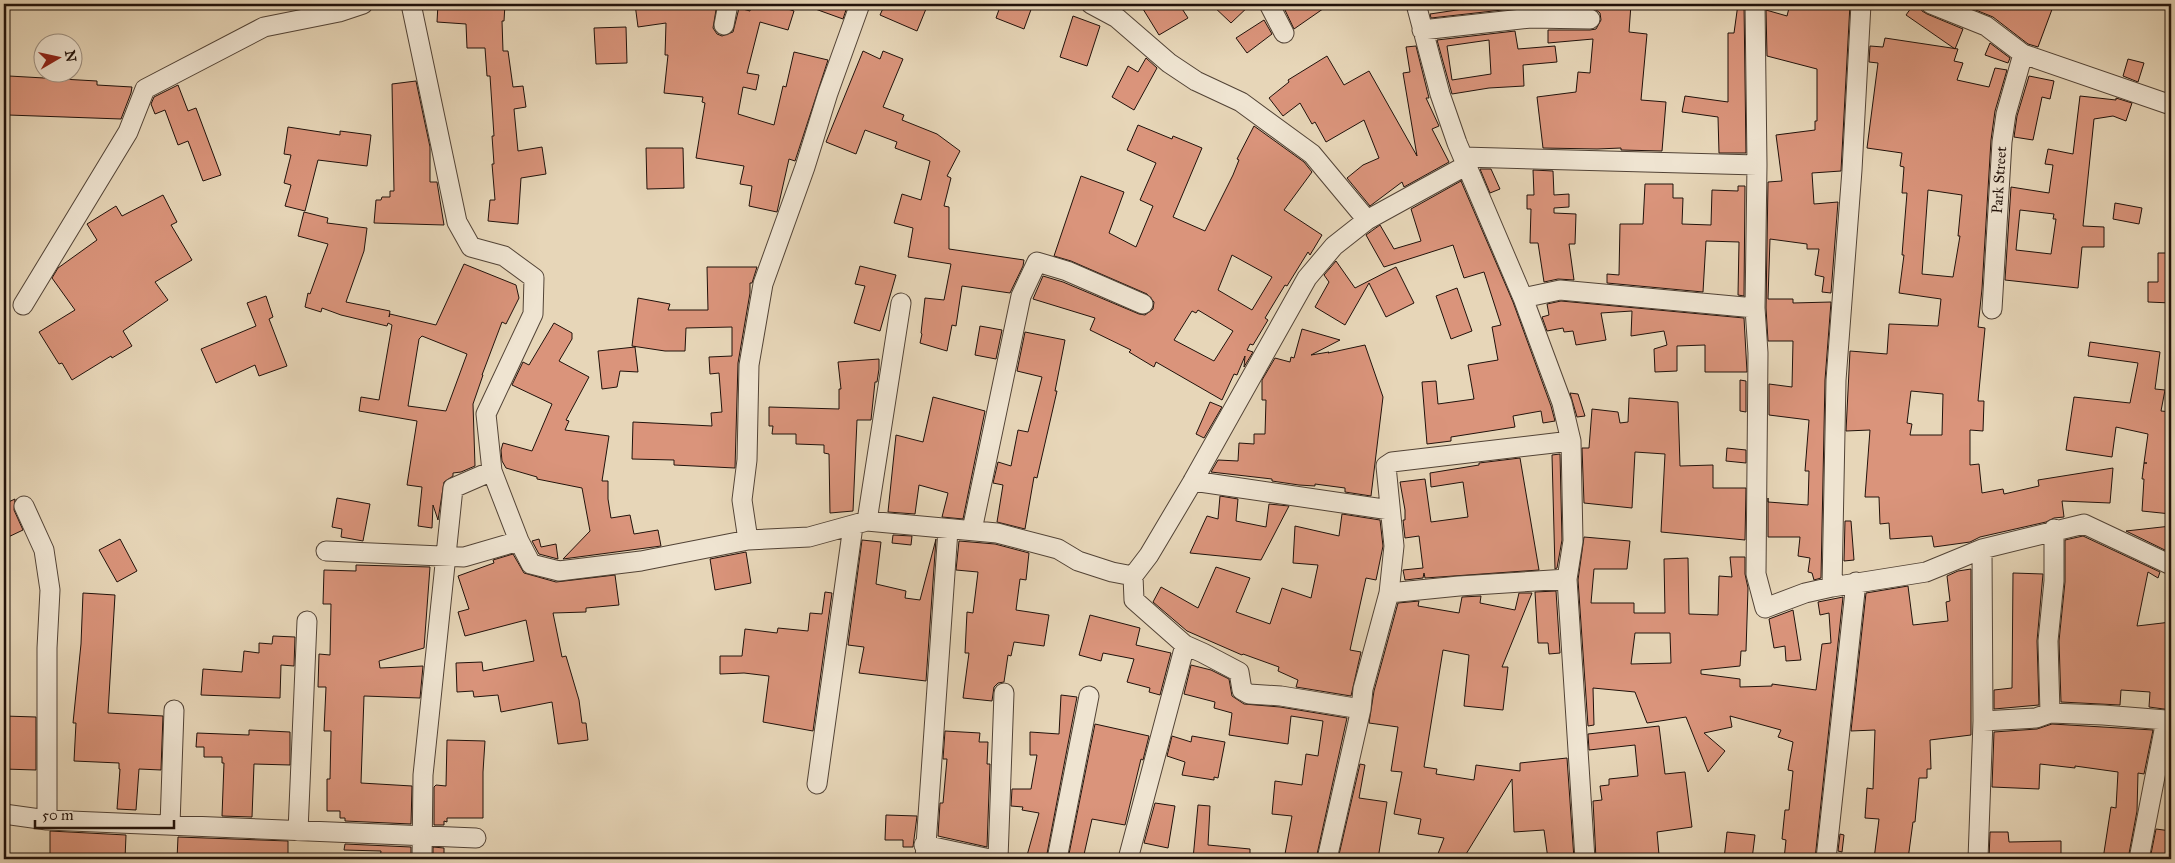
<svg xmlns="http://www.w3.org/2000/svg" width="2175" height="863" font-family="'IM FELL Great Primer',serif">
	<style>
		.building { fill: #da947b; stroke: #21120b; fill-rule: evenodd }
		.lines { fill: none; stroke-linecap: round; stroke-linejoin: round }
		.minor-casing { stroke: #524336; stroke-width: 21 }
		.minor { stroke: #efe4d1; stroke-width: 19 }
		.labels { text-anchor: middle; stroke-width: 4.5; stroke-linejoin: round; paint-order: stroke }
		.street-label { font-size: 15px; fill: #21120b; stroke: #efe4d1 }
	</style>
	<rect width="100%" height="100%" fill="#e7d6b8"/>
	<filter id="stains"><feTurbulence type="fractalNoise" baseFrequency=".004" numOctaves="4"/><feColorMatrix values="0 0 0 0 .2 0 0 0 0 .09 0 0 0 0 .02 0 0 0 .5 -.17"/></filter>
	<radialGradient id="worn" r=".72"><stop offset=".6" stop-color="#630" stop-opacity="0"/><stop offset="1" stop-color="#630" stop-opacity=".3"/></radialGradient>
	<path class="building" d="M438,4H505L504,21H502L503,51H508L513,87L523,86L526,107L514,109L518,151L542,147L546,174L521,178L518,224L488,221L490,200H495L492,164H494L492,136H494L490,76H487L485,48H467L466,24L437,22Z
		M635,4H717L713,28L717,34L722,36L733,32L739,8L750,11L751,4H772L794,11L788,30L760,22L747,73L759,75L756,90L743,87L738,114L774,125L783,86L786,87L794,52L828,60L795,161L789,159L777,212L749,206L752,186L740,184L744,166L696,158L705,103L702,102L703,97L664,93L668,55H665L666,23L638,27Z
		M807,4H848L843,19L807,6Z
		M885,4H928L917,31L880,15Z
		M1001,4H1033L1024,29L996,18Z
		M1151,4H1179L1188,18L1159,35L1143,9Z
		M1211,4H1251L1231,23Z
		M1290,4H1330L1294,29L1284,8Z
		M1476,4H1510L1511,9L1431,18L1430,14L1477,7Z
		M1559,4H1631L1629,32L1647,34L1641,100L1666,102L1662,151L1621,150V148L1597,149L1543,148L1537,97L1576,92L1578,72L1590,73L1593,39L1548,43V30H1590L1596,29L1601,20L1600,13L1595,9L1559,7Z
		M1738,4H1744L1746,153H1719L1718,117L1682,112L1685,96L1728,102V33H1734Z
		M1790,4H1850L1841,171L1812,173L1814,204L1838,202L1831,293L1822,292L1824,277L1815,275L1819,249H1807V244L1770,239L1768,299H1793V303L1831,302L1825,380L1821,578L1814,580L1812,573L1808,572L1810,558L1798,556L1800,537H1768V498V502L1808,505L1809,471H1805L1809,420L1769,415V384L1792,387L1793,341H1768L1766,308L1768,182L1782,181L1776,135L1815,130V121H1817V69L1767,56L1766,10L1787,16Z
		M1914,4H1920L1922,11L1927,14L1963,29L1955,49L1906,15Z
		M1961,4H2054L2038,47L2028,44L1993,17Z
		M1073,16L1100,26L1087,66L1060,57Z
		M1264,20L1272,34L1247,53L1236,38Z
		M626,27L627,63L596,64L594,28Z
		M1515,31L1518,49L1555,46L1557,62L1523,65L1524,86L1489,88L1452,94L1437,40ZM1489,40L1491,74L1452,80L1447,46Z
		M1885,38L1958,49L1954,61L1963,63L1957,80L1989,87L1995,68L2007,70L1995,111L1991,140L1982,289L1978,327L1985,328L1978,401H1984L1983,431L1970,430V465L1979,464L1982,493L2003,489L2004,494L2039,486L2038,480L2113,468L2110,503L2062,501L2064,517L2054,518L2046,522L1980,537L1970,542L1934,547L1932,536L1890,539L1889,523L1880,524L1879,497H1865L1870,430L1846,431L1850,351L1887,354L1889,324L1938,326L1941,299L1899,293L1904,255H1902L1907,193H1902L1904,167L1900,166L1902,153L1867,148L1878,63L1869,62L1870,46L1883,47ZM1928,190L1962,195L1958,236H1960L1953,277L1922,274ZM1911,391L1943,394L1942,435H1910L1912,424L1907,423Z
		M1990,43L2010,58L2008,63L1985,55Z
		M1416,46L1429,98H1426L1439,126L1432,129L1449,162L1404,187L1402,182L1370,206L1347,178L1363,165L1379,158L1364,120L1326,142L1315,122L1312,124L1300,103L1283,116L1269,98L1289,82L1288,80L1327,56L1344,85L1369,71L1417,156L1403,73L1410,72L1406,47Z
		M863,51L880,59L883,51L903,59L883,107L904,115L902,120L937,134L960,151L947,176L951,178L944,206L949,207V249L1024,260L1023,266L1010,293L962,286L956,326L952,325L947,351L920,343L922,334L921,333L925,298L944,300L951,264L908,257L913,228L894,223L902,194L921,200L930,161L895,148L897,142L865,130L856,154L826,142Z
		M1146,58L1157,68L1134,110L1112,97L1128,66L1138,72Z
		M2128,59L2144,63L2138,82L2123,76Z
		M9,76L97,81V85L132,87L131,93L121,119L8,115Z
		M2029,76L2054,81L2050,99L2042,97L2033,140L2014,137L2017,116Z
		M416,81L430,147V182H437L444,225L374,223L376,200H381L382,197H390V191H394L392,84Z
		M178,85L188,111L196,108L221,175L203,181L188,141L178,145L165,110L155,114L151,104L154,97Z
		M2080,96L2116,100V98L2132,103L2126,121L2113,116L2094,119L2083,226L2104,227V247H2082L2078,288L2005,280L2011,187L2049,193L2053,165L2045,164L2048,149L2073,154ZM2020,210L2054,214L2053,219H2056L2051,254L2016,250Z
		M1138,125L1172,139L1173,136L1202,148L1173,217L1205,231L1233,175L1239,160L1237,159L1254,126L1304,162L1312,172L1284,210L1322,235L1310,255L1308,252L1287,286L1285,285L1265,318L1268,320L1253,345L1250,344L1247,350L1253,352L1244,367L1245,356L1237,375L1234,374L1222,400L1156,362L1154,367L1129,352L1131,350L1090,330L1095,318L1033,299L1043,276L1063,282L1139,314L1145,315L1153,309L1154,302L1147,294L1071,261L1054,256L1081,176L1124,192L1109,233L1136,247L1153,206L1140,200L1156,163L1127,150ZM1232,255L1272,277L1252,310L1218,290ZM1198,310L1233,331L1214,361L1174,340L1192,311L1196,313Z
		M288,127L340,135V131L371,135L367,166L318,160L305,211L285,206L291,185L284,183L291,155L284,154Z
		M646,148H683L684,188L647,189Z
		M1480,169H1491L1500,189L1490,193Z
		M1533,170L1553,171L1554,195L1569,194V207L1554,208V213L1576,214L1575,244H1569L1574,280L1558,279L1544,282L1538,243H1530L1531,209H1527V195H1534Z
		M1461,181L1513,302L1551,406L1555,421L1543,423L1541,411L1513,416L1515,427L1451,437V441L1427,444L1422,382L1436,381L1438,404L1474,399L1468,365L1498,360L1492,327L1501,325L1484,272L1464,278L1453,245L1384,267L1366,235L1380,225L1394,249L1421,241L1411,209Z
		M1645,184H1673V198H1683L1682,224L1711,225L1712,190L1738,191V186H1745L1744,296L1738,295L1739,242L1706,241L1703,292L1607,283V274L1619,275L1620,224H1643Z
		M163,195L177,222L171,225L192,260L155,282L168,300L123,331L132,346L112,358L111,356L72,380L62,363L59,364L39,332L75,310L52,278L58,268L97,240L87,224L116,206L122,216Z
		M2115,203L2142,208L2139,224L2113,219Z
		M304,212L328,218L327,223L367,228L364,251L346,302L390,311L389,317L390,314L436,325L464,264L516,285L519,298L506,324L502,322L482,375H483L473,404L475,466L461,472L453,473V476L444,482L438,520L433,505L432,528L418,526L422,487L407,485L417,421L359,411L361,397L379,400L392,325L388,323L387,326L341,315L322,308L321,312L305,307L308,293L310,294L328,244L298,236ZM422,336L467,354L446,411L408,406L419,339Z
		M2158,253H2171V303L2148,302V282H2158Z
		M1336,261L1355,288L1396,267L1414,303L1386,317L1369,283L1345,325L1315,307L1329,282L1324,275Z
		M860,266L896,275L880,331L854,323L865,286L855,284Z
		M707,267H757L752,283H750V293L738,363L735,468L674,465V460L632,459L633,422L712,426L711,413L722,412L719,373L710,374L709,357L732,356V327L686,328L685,351H665L632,346L638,298L670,304L668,310H708Z
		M1457,288L1472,331L1451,339L1436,296Z
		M266,296L273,317L269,319L287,366L259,376L255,365L216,383L201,349L256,326L247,303Z
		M1561,301L1744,318L1747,372H1705V345L1677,346V371L1655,372L1654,349L1667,345L1664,331L1631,336L1632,311L1601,313L1606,340L1576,345L1573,331L1564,332L1563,328L1547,331L1542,317L1549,315L1547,304Z
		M554,323L572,333V339L559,361L589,377L566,420L569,421L565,430L609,436L602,481H608V499L611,518L630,515L634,534L658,530L661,546L563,559L590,531L582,488L537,479V477L506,468L502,461L501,450L503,443L532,451L552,404L512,385L523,362L529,365Z
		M980,326L1002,330L996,359L975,355Z
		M1302,329L1340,340L1311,355L1329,352L1328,353L1365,345L1383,397L1371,496L1345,492V488L1315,484V486L1299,485L1272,481V479L1211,472L1218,460L1238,461L1239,443L1254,444V434H1265L1266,400H1262V380L1275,358L1290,362L1291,357L1294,358Z
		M1025,332L1065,340L1055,391H1057L1037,478L1034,477L1025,529L997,522L1003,485L993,483L998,462L1011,466L1018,430L1028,432L1042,377L1017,371Z
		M2090,342L2160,352L2155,389L2165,390L2161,411L2171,412V514L2142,511L2144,479H2142L2144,463H2147H2144L2148,434L2116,427L2112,457L2066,450L2074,397L2130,403L2138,363L2088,356Z
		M635,347L638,372L620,371L617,387L602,389L598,351Z
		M879,359V369L877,382H875L871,420H857L853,511L830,513L829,454L824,453V445L796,444V434H772L773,426H769V407L839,409V389H841L838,362Z
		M1740,380L1746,381V412L1740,411Z
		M1570,393L1578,394L1585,416L1577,417Z
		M933,397L985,411L963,519L942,517L948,493L919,485L915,514L888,512L896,435L923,442Z
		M1629,398L1678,402L1680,466L1713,465V488H1746L1745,540L1661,532L1665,454L1635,452L1632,508L1584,503L1582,448H1589L1592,409L1618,412L1620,423L1628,422Z
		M1210,402L1222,407L1204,438L1196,434Z
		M1727,448L1746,450V463L1726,461Z
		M1560,454L1562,540L1557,568L1555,569L1552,455Z
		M1520,458L1539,570L1425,578L1424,573L1423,578L1405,580L1403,570L1423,568L1419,536L1405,538L1403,520H1405V510L1400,482L1425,479L1431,522L1468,517L1463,482L1431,487L1430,473L1479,465V463Z
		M1220,496L1238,499L1236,521L1266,527L1269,504L1289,506L1261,560L1190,553L1207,516L1218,519Z
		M337,498L370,504L363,541L341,537L342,529L332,527Z
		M15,499L14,510L23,530L4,539V504Z
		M1342,514L1380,520L1383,546L1376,580L1366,578L1350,650L1361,652L1351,696L1296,687L1298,680L1278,671L1279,667L1243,654L1242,655L1187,631L1153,602L1161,587L1198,608L1216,567L1250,578L1236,612L1270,624L1282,588L1311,598L1318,565L1293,563L1295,526L1339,536Z
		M1845,521H1851L1854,560L1844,561Z
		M2171,526V553L2126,531Z
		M893,535L912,536L911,545L892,543Z
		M2083,536L2160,572L2158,578L2148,572L2137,626L2171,622L2169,677H2171V710L2149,707L2150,692L2121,690L2120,705L2061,702L2059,641L2065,582V540Z
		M1584,537L1630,541L1627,569H1594L1591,603H1634V613H1665L1664,559L1688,558L1689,614L1718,615L1719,576L1732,577L1730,557H1745V574L1748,588L1746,651H1741L1740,666L1701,670V674L1740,679V687L1772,686V684L1816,690L1822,644L1831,643L1829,613L1820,615L1818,602L1843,597L1815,859H1784L1786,840L1782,839L1785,810H1789L1793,771L1788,770L1793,742L1778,737L1781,730L1730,716L1732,727L1704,733L1725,751L1708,772L1686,717L1647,723L1635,692L1593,688L1594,725L1588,726L1578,580ZM1635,633H1670L1671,663L1631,664Z
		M120,539L137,571L117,582L99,550Z
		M539,539L541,547L556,544L558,559L539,554L532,541Z
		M936,539L926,681L859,673L864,647L848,645L862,540L881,542L876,584L906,591L905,598L920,600Z
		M959,541L995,544L1029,553L1026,580L1020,579L1016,610L1049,615L1044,646L1014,642L1011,656L1008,655L1004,682L998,683L994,687L992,701L963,698L969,653H965L967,612L973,613L978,572L956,570Z
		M746,552L751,583L715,590L710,559Z
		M513,554L524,573L556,582L615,575L619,605L586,608V612L553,613L562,657L566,656L579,700L582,723H586L588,740L558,744L552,702L501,712L498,695L474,697L473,691L457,692L456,663L482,662L483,671L534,661L526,620L465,636L458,612L469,609L458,576L494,563L493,560Z
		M356,565L430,567L424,648L379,661L380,668L423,666L420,698L364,696L361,783L412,786L411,824L345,821V818H340V811H327V779H330L331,731H324L326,687H318L319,654L330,655L331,604H323L324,570L356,571Z
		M1971,569V735L1930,740L1931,769H1927V778H1919L1915,822H1913L1908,859H1874L1879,819L1865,818L1867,788L1873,789L1875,730L1851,731L1866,593L1908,586L1913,625L1948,621L1946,602L1950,601L1947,576L1958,571Z
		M2013,573L2043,574L2037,641L2039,705L1994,709V690L2012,688Z
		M1556,591L1560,653L1549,654L1548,643H1538L1535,592Z
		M825,592L832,593L813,731L763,722L769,676L744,673L720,674V656H742L745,629L777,633L778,628L808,631L810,613L822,614Z
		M83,593L115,595L108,713L163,716L161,770L139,769L136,810L117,809L120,769H119V763L74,761L76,723H73L81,644Z
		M1519,593H1532L1502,667H1508L1503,710L1464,706L1469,655L1443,650L1424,767L1437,769L1436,774L1474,780L1476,765L1520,771V763L1567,758L1574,859H1548L1544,830L1514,832L1512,779L1463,859H1436L1444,838L1418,834L1421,819L1394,814L1402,772L1391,771L1398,727L1369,723L1374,691L1398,603L1419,601L1418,606L1459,613L1462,597L1481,596L1480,603L1515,610Z
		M1793,610L1801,660L1786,661L1785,646L1774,648L1769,619Z
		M1090,615L1140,628L1136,645L1171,653L1160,695L1149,692L1150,688L1127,682L1134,659L1103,653L1101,661L1079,655Z
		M273,636L295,637L294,666L281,665L280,698L201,695L203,669L242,672L244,651L259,653V643L272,644Z
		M1191,665L1211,670L1229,679L1232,696L1244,704L1280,707L1347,718L1316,859L1285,854L1292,816L1272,814L1275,781L1302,785L1306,754L1318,756L1323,721L1291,716L1288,744L1229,735L1232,713L1214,708L1215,702L1184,694Z
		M1061,695L1077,697L1046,859H1026L1039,813L1022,810L1023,807L1011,806L1012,789H1031L1037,755H1030V732L1059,734Z
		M4,716L36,717V770L4,769Z
		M1095,724L1149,736L1143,760L1141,759L1125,825L1092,819L1083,859H1068Z
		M2052,724L2153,730L2144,774L2138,773L2137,811L2128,859H2103L2111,807L2116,808L2118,772L2075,766V768L2040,764L2039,789L1992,787L1994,732L2037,729Z
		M1659,726L1665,774L1685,772L1692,827L1657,832L1659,855H1656V859H1596L1593,801L1602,800L1600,786L1609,785V779L1638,776L1635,745L1589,750L1588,734Z
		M249,730L290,732V765L254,764L252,817L222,816L224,763H222V757H204V747H196L197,733L249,735Z
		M945,731L980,733L979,742H988L987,764H990L987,847L938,836L940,803H943L947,759H943Z
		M1172,736L1191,742L1192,736L1225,742L1218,778L1214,777V780L1182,775L1185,762L1167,756Z
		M447,740L485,741L483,772V818H447V822L444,821V825H434V787L436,785L446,786Z
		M2171,752V779L2166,778Z
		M1360,764L1365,765L1359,798L1387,802L1378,859H1338Z
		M1155,803L1175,806L1168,848L1144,843Z
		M1198,805L1210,806L1208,845L1250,849V859H1193Z
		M886,815L917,816L913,847H903V840H885Z
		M2156,829L2171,831V859H2150Z
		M50,831L126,835L125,859H50Z
		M1727,832L1755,835L1752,859H1724Z
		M1990,832H2008L2009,842L2061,841V859H1989Z
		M1840,834L1844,835L1842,852L1838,851Z
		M178,837L288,841V859H177Z
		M345,844L411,847V859H380L381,851L344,850Z
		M433,847L444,848V859H433Z"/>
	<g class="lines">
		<g class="minor-casing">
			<path id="minor" d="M411,4L457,222L471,247L504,256L534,278L533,314L486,414L492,471L519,541
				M1091,4L1117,18L1169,63L1196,81L1241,102L1312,154L1367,220
				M1269,4L1284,33
				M1416,4L1440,94L1457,143L1523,298L1562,403L1571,441L1573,541L1567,579L1585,859
				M1755,4L1757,165L1755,308L1758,353L1756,574L1765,608L1805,593L1832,587L1926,572L1982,549L2084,524L2171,565
				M1931,4L1986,26L2023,54L2171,105
				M724,25L728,4
				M1422,30L1531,18L1590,19
				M1463,157L1757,165
				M1523,298L1560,290L1755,308
				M23,305L128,132L145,89L264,27L339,12L363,4
				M1992,309L2002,142L2006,114L2023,54
				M1193,481L1390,510
				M24,506L44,550L50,590L47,648V820
				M867,521L901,303
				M972,530L1021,296L1037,262L1067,271L1143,304
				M748,540L742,500L747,460L749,365L763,284L805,167L828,93L860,4
				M326,551L464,557L519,541L531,564L559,571L641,561L748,540L809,537L867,521L997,533L1058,549L1078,561L1112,572L1133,576
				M1832,587L1836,380L1852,170L1861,4
				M1389,593L1459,586L1567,579
				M1361,709L1281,696L1249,694L1242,690L1239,672L1203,653L1185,645L1134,600L1133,576L1149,555L1193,481L1307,278L1334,246L1367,220L1467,165
				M2050,713L2048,641L2054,581V529
				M1983,721L2036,718L2050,713L2103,715L2166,720L2139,859
				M817,784L853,526
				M4,814L47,820L476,838
				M170,825L174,710
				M298,831L307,621
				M924,845L990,859
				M422,859L423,775L453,488L492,471
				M925,859L948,530
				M998,859L1004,693
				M1057,859L1089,696
				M1128,859L1185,645
				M1327,859L1361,709L1363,689L1389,593L1394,546L1386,466L1392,462L1571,441
				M1826,859L1856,582
				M1978,859L1983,721L1982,549"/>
		</g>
		<use href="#minor" class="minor"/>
	</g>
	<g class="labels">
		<g class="street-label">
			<text transform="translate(1999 180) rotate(-86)" y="5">Park Street</text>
		</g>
	</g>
	<rect width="2175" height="863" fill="none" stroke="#e7d6b8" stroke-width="20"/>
	<rect x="5" y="5" width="2165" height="853" fill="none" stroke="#21120b" stroke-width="2.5"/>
	<rect x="10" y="10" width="2155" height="843" fill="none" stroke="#21120b"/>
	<g transform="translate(58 58) rotate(81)"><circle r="24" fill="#efe4d1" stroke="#9d9082"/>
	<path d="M0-4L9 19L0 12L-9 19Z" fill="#8f2418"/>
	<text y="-8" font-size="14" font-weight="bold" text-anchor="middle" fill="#21120b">N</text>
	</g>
	<path d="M35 820v8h139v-8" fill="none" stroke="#21120b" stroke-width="2.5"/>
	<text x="42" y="820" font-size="15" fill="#21120b" stroke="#efe4d1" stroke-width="4" paint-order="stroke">50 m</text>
	<rect width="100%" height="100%" filter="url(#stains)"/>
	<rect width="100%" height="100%" fill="url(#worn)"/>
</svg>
